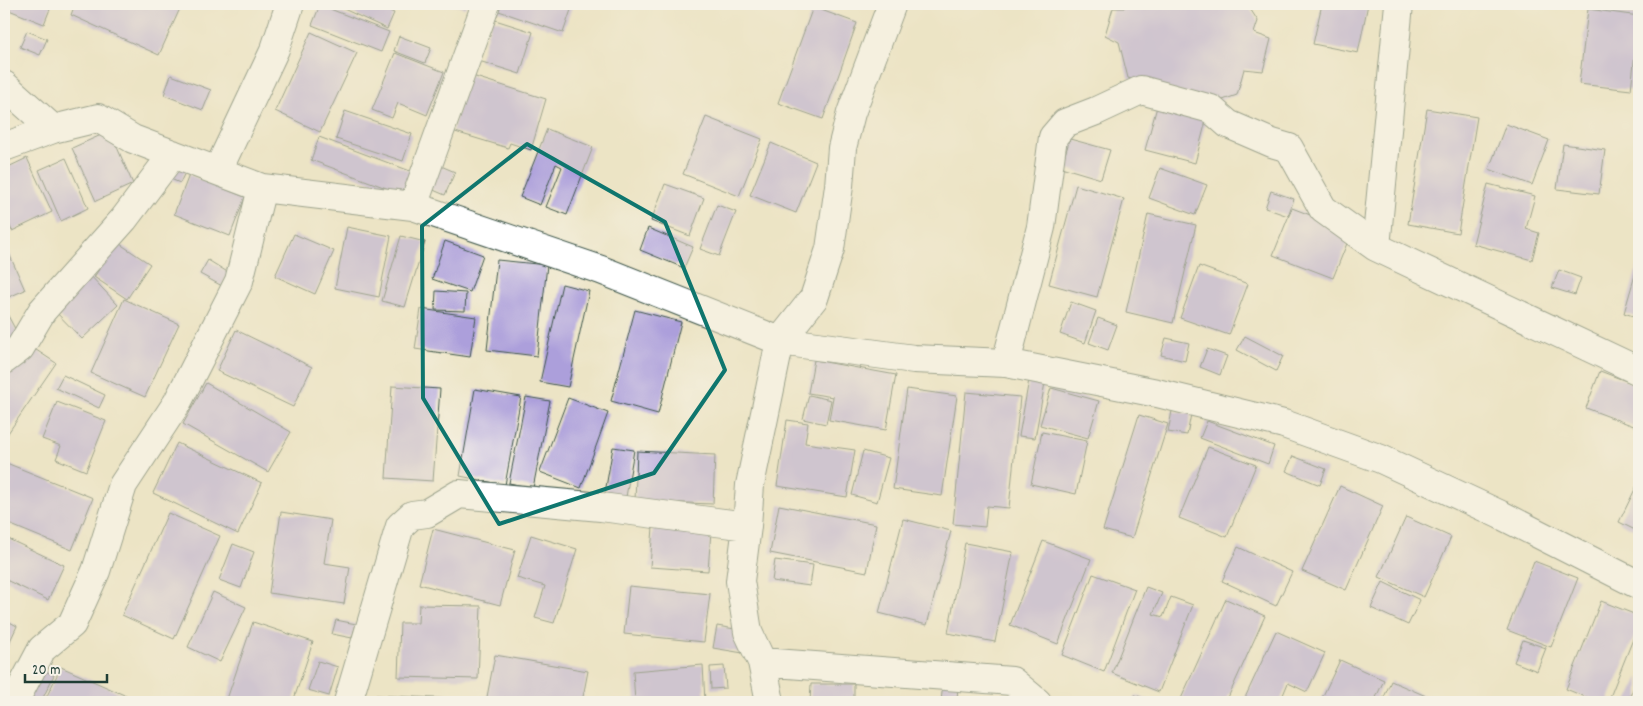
<svg xmlns="http://www.w3.org/2000/svg" width="1643" height="706" font-family="Dekko,sans-serif">
	<style>
		.building { fill: #ac9fdb }
		.lines { fill: none; stroke-linecap: round; stroke-linejoin: round }
		.minor-casing { stroke: #3e564a; stroke-width: 30 }
		.minor { stroke: #fff; stroke-width: 28 }
		.marked { fill: none; stroke: #0f766e; stroke-width: 4; stroke-linejoin: round }
	</style>
	<rect width="100%" height="100%" fill="#f7f3e8"/>
	<filter id="ink" filterUnits="userSpaceOnUse"><feTurbulence type="fractalNoise" baseFrequency=".02" numOctaves="2"/><feDisplacementMap in="SourceGraphic" scale="10" xChannelSelector="R" yChannelSelector="G"/><feConvolveMatrix kernelMatrix="1 2 1 2 8 2 1 2 1" color-interpolation-filters="sRGB"/></filter>
	<filter id="wash" filterUnits="userSpaceOnUse"><feTurbulence type="fractalNoise" baseFrequency=".0096" numOctaves="4" result="noise"/><feDisplacementMap in="SourceGraphic" scale="20" xChannelSelector="R" yChannelSelector="G"/><feGaussianBlur stdDeviation="1.12" result="paint"/><feColorMatrix in="noise" values="0 0 0 0 0 0 0 0 0 0 0 0 0 0 0 0 0 1.4 0 .05"/><feComposite in="paint" operator="in"/></filter>
	<g filter="url(#wash)">
		<rect width="100%" height="100%" fill="#ece4c5"/>
		<g id="blocks">
			<path class="building" d="M4,4H52L44,24L4,8Z
				M75,4H182L159,55L71,15Z
				M333,4H383L381,7L394,13L387,29Z
				M449,4H467L465,8Z
				M495,4H573L563,33L493,9Z
				M1127,4H1247L1258,21L1254,33L1271,39L1263,71L1244,69L1237,95L1217,102L1128,78L1119,42L1105,35L1113,8H1124Z
				M1322,4H1368L1358,53L1313,44Z
				M320,5L389,32L381,52L312,25Z
				M813,7L857,23L823,119L778,103Z
				M1588,9L1639,16L1631,90L1579,84Z
				M492,19L533,32L520,74L479,61Z
				M27,31L47,39L40,55L20,47Z
				M311,32L357,53L320,132L275,111Z
				M399,36L431,48L425,63L394,51Z
				M395,53L444,72L427,115L398,103L392,118L372,110Z
				M171,75L211,90L203,110L164,95Z
				M469,75L546,99L531,150L510,143L508,148L452,131Z
				M1158,103L1207,117L1195,163L1145,150Z
				M1427,109L1477,117L1458,233L1408,224Z
				M345,111L412,134L403,161L336,139Z
				M706,117L762,139L739,196L683,174Z
				M1506,124L1549,140L1532,185L1489,169Z
				M547,129L593,147L567,215L546,207L562,167L556,164L540,205L520,197Z
				M110,131L133,184L96,201L72,148Z
				M319,137L413,172L405,195L311,160Z
				M1070,139L1110,150L1101,179L1061,167Z
				M771,143L816,162L796,213L750,195Z
				M1563,144L1605,150L1599,194L1557,189Z
				M27,158L52,212L12,231L4,213V169Z
				M66,158L88,208L61,221L39,170Z
				M434,163L455,172L445,195L424,186Z
				M189,164L180,183L166,177Z
				M1160,168L1207,185L1195,215L1149,198Z
				M189,175L245,197L230,236L174,214Z
				M665,184L704,198L690,236L651,221Z
				M1488,184L1535,196L1526,229L1539,233L1532,260L1473,244Z
				M1076,185L1124,199L1097,297L1049,284Z
				M1271,191L1294,199L1288,216L1265,208Z
				M717,205L736,212L719,256L700,249Z
				M1292,208L1352,231L1333,278L1273,255Z
				M1148,214L1196,225L1173,323L1126,312Z
				M347,227L391,236L379,297L335,288Z
				M648,228L693,247L684,268L640,250Z
				M294,234L334,251L315,294L275,276Z
				M401,236L425,242L405,307L382,301Z
				M445,241L483,255L470,292L432,279Z
				M4,242L25,290L4,299Z
				M117,242L150,264L127,299L94,277Z
				M208,260L229,273L222,286L200,274Z
				M497,260L547,265L537,356L487,350Z
				M1639,261V318L1624,313Z
				M1199,266L1248,284L1229,335L1180,318Z
				M1559,270L1581,278L1575,295L1552,288Z
				M87,272L118,305L82,339L51,307Z
				M562,284L589,291L568,387L540,382Z
				M436,291L466,293L465,311L435,310Z
				M124,299L179,324L145,397L91,373Z
				M1071,302L1096,311L1085,343L1060,334Z
				M421,309L476,317L470,357L415,349Z
				M5,310L21,340L4,349V311Z
				M635,310L681,322L658,414L611,401Z
				M1098,318L1117,325L1108,350L1089,343Z
				M236,330L312,367L293,407L217,371Z
				M1245,336L1283,356L1276,371L1237,350Z
				M1166,338L1189,343L1185,361L1161,355Z
				M27,344L56,363L4,439V378Z
				M1207,349L1227,356L1220,375L1200,367Z
				M814,360L896,375L886,430L829,420L833,397L808,393Z
				M1600,371L1639,386V428L1586,408Z
				M1030,374L1046,377L1035,438L1019,436Z
				M63,375L105,395L99,408L56,388Z
				M206,383L291,432L268,472L183,424Z
				M392,386L440,389L433,481L386,478Z
				M1051,388L1099,401L1088,438L1040,425Z
				M475,389L521,397L505,485L460,476Z
				M907,389L957,396L942,496L893,489Z
				M966,392L1020,397L1009,508L987,506L985,527L953,524Z
				M809,395L831,400L826,424L803,419Z
				M526,397L550,401L533,488L509,483Z
				M568,398L608,413L581,488L540,472Z
				M57,402L106,421L86,471L56,459L61,446L42,439Z
				M1172,411L1191,414L1187,435L1168,432Z
				M1139,415L1168,424L1132,538L1103,530Z
				M787,420L808,423L805,443L855,450L847,497L777,486Z
				M1207,421L1274,446L1268,464L1200,438Z
				M1042,432L1087,441L1076,494L1031,484Z
				M177,443L262,483L238,534L153,493Z
				M613,447L634,450L626,497L605,493Z
				M1208,447L1256,465L1227,537L1179,518Z
				M637,451L715,455L713,504L635,501Z
				M863,451L889,458L877,502L852,495Z
				M1293,456L1326,469L1320,485L1286,471Z
				M4,462L93,498L72,550L4,522Z
				M1639,481V532L1619,522Z
				M1340,486L1383,506L1346,590L1302,571Z
				M779,505L876,524L867,572L770,553Z
				M281,512L331,520L324,563L350,567L344,604L269,593Z
				M168,513L220,536L174,639L122,615Z
				M1406,517L1451,537L1424,597L1379,577Z
				M903,519L951,531L927,625L879,613Z
				M653,527L711,531L708,571L650,567Z
				M433,529L515,550L500,605L419,584Z
				M531,535L577,549L554,623L535,618L545,586L517,578Z
				M4,537L64,565L48,600L4,579Z
				M1043,541L1091,559L1058,644L1010,625Z
				M965,543L1013,552L995,642L948,633Z
				M233,544L254,552L241,588L219,580Z
				M1238,547L1292,572L1276,606L1222,581Z
				M775,560L813,565L810,586L772,581Z
				M1534,561L1578,578L1551,647L1507,630Z
				M1093,574L1135,589L1104,672L1062,655Z
				M1383,582L1420,600L1408,625L1371,608Z
				M629,586L710,594L704,642L624,634Z
				M1146,587L1162,593L1153,614L1163,617L1171,597L1193,605L1159,692L1112,673Z
				M213,592L246,607L220,662L188,647Z
				M1226,599L1265,616L1226,702H1183L1180,701Z
				M1601,601L1639,616V624L1608,702H1598L1566,689Z
				M419,605L481,606L478,679L398,677L400,623H418Z
				M4,619L17,626L4,654Z
				M336,620L356,624L352,638L332,634Z
				M253,622L313,642L293,702H226Z
				M717,626L747,631L743,653L713,648Z
				M1276,631L1325,653L1307,692L1288,683L1280,702H1243Z
				M1523,640L1546,648L1537,671L1514,662Z
				M495,655L588,671L582,702H486Z
				M1340,660L1384,680L1374,702H1320Z
				M318,661L338,667L329,696L308,690Z
				M703,665L705,702H635L633,671Z
				M724,666L726,688L711,689L710,667Z
				M61,667L140,702H44Z
				M38,668L54,675L41,702H26Z
				M1639,677V702H1627Z
				M1391,681L1433,699L1432,702H1382Z
				M943,682L958,683L957,702H941Z
				M811,684H854V702H810Z
				M376,695L454,699L453,702H376Z
				M1135,695L1154,702H1132Z
				M878,697L902,701V702H877Z"/>
		</g>
	</g>
	<g filter="url(#ink)">
		<use href="#blocks" fill-opacity="0" stroke="#3e564a" stroke-width="1"/>
		<g class="lines">
			<g class="minor-casing">
				<path id="minor" d="M1399,4L1376,247L1639,371
					M4,85L53,129
					M4,147L53,129L98,118L133,139L262,188L413,206L601,270L780,341L914,359L1006,363L1157,393L1284,424L1381,459L1501,515L1639,585
					M218,170L275,49L290,4
					M413,206L486,4
					M4,360L20,348L42,311L124,219L173,154
					M1006,363L1041,227L1053,137L1065,123L1096,111L1141,90L1211,109L1228,124L1272,143L1289,148L1323,209L1376,247
					M762,662L1012,681L1037,702
					M14,702L42,649L72,624L96,571L123,485L177,403L239,281L262,188
					M348,702L400,526L412,515L427,513L459,494L601,507L747,526
					M770,702L762,662L748,632L740,581L747,526L750,485L780,341L814,298L830,249L839,186L842,148L851,113L892,4"/>
			</g>
			<use href="#minor" class="minor"/>
		</g>
	</g>
	<path d="M0 0H1643V706H0ZM527,144L665,222L725,370L654,473L499,524L423,398L422,226Z" fill="#ece4c5" fill-opacity=".55" fill-rule="evenodd"/>
	<path class="marked" d="M527,144L665,222L725,370L654,473L499,524L423,398L422,226Z"/>
	<rect width="1643" height="706" fill="none" stroke="#f7f3e8" stroke-width="20"/>
	<path d="M25 674v8h82v-8" fill="none" stroke="#1f3d34" stroke-width="2.5"/>
	<text x="32" y="674" font-size="15" fill="#1f3d34" stroke="#f7f3e8" stroke-width="4" paint-order="stroke">20 m</text>
</svg>
